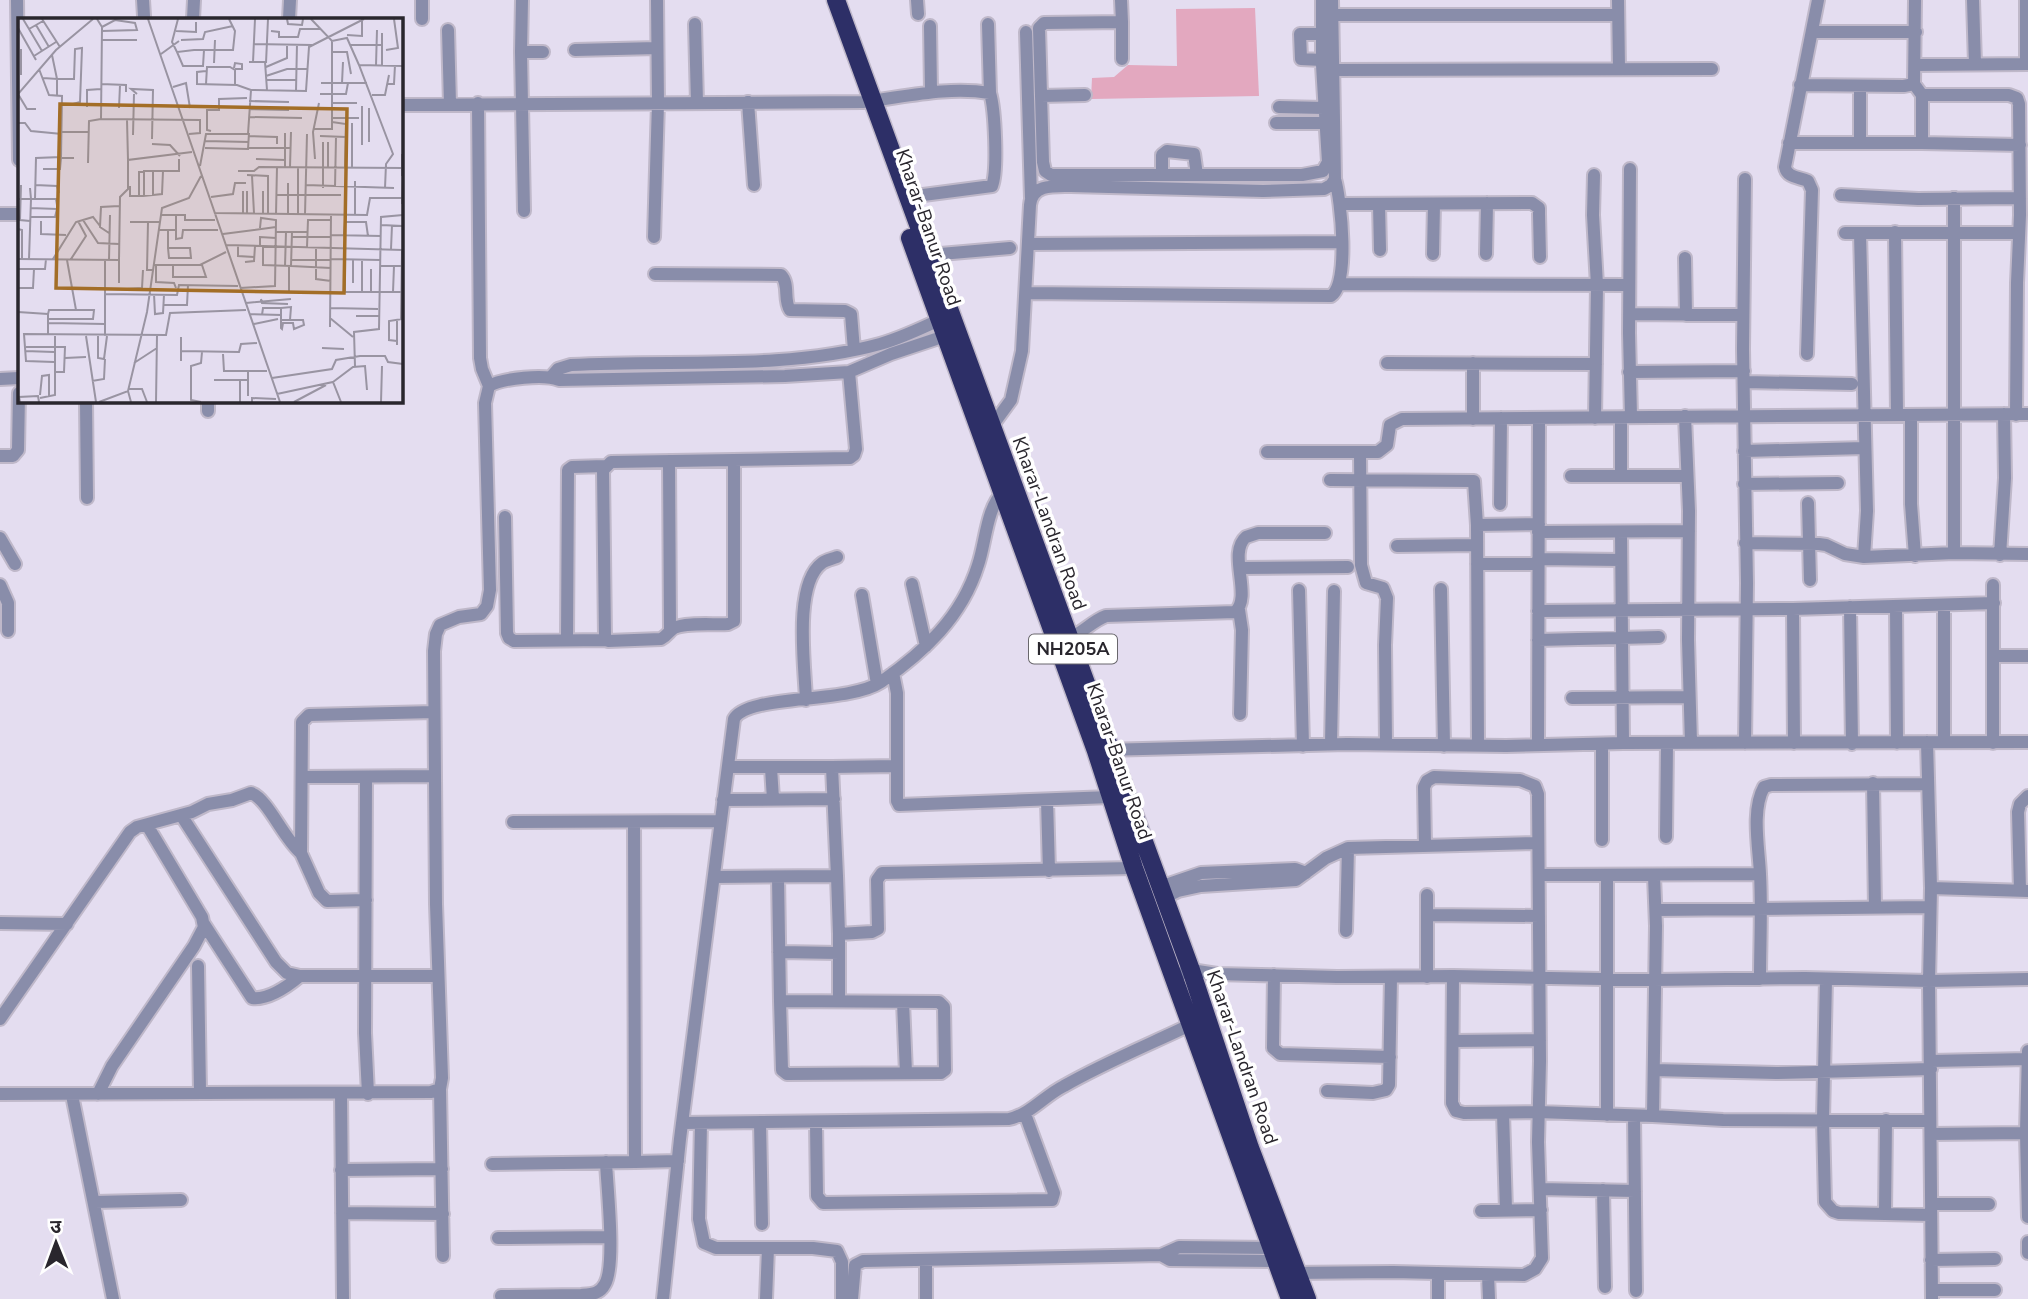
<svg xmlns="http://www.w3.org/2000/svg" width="2028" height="1299" font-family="'Nunito Sans','Noto Sans Devanagari',sans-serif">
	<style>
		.green { fill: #e3a8bf }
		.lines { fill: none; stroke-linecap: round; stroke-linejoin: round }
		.minor-casing { stroke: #bfb8c9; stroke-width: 16 }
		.highway-casing { stroke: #bfb8c9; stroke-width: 21 }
		.minor { stroke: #898daa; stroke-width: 12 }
		.highway { stroke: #2d2f67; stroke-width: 18 }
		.labels { text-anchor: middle; stroke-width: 7; stroke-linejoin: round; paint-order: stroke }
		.shield { fill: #fff; stroke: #69676c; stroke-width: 2 }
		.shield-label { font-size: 18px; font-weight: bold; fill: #29262d }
		.street-label { font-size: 19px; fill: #29262d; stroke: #fff }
		.inset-road { fill: none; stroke: #9994a2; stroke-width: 2 }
		.view { fill: #a36e27; fill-opacity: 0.15; stroke: #a36e27; stroke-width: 3.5 }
		.inset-edge { fill: none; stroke: #29262d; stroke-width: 3.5 }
	</style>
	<rect width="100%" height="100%" fill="#e4ddf0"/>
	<path class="green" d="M1255,8L1259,96L1091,99L1092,78L1114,77L1128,65L1177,66L1176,9Z"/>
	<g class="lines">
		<g class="minor-casing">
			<path id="minor" d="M17,0L19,160
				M143,0L144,16
				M522,0L521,52L524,211
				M917,0L918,14
				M1121,0L1122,22L1044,23L1039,28L1043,162L1045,171L1051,175H1302L1323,171L1328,162L1322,65V0
				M1618,0L1619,68
				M1973,0L1975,64
				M2026,0V64
				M1333,15H1618
				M193,19L194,0
				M289,19L290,0
				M422,19V0
				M695,24L697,103
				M988,24L990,93
				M930,26L931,91
				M448,30L450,104
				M1026,32L1031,198
				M1812,32H1916
				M575,50L657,48
				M521,52H543
				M1122,59V22
				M1322,60L1301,59L1300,34H1322
				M1916,65L2028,64
				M1334,70L1712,69
				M1800,85L1904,86L1914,84
				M1922,95H2009L2017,98L2019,104L2020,215L2017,283L2016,415
				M1041,96L1085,95
				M748,102L754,185
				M478,103L480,358L482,369L489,386
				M401,105L863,102C905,97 947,86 990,93C995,109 998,171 992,186L908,197
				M1279,107L1324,108
				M1276,123H1325
				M1789,143H1922V95L1914,84L1915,0
				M1860,143V86
				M1922,143L2020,145
				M1630,169L1629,333L1631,417
				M1162,175V155L1167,151L1194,154L1197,175
				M1594,175L1593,215L1597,285L1595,418
				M1745,179L1743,349L1747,583L1745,743
				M1841,195L1918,199L2020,198
				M1341,204L1532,203L1539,208V214L1540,257
				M1379,204L1380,250
				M0,214H19
				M1895,232L1897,414
				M1845,233H2019
				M1860,233L1867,511L1864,557
				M654,237L658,103L657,0
				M1029,244L1341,242
				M1433,254L1434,204
				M1486,254L1487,203
				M929,255L1010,248
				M1685,258L1686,315
				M655,274L781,275C790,284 783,300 790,310L845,311L851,314L854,350
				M1340,284L1629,285
				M1027,293L1331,296C1350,284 1341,200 1335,179
				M1629,314L1743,315
				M1807,354L1812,190L1808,181C1799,177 1787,178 1785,167L1818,0
				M1387,363L1596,364
				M1473,363V419
				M1629,372L1744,371
				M551,377L558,369L571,365C673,359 781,371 880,344C901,338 920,329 939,320
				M0,379L19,378
				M1745,382L1852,384
				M86,401L87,498
				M208,411V401
				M1911,415V504L1915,556
				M1685,416L1689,511L1688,640L1691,743
				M1621,418V476
				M992,426L1011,400L1022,351L1030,205C1032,184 1054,186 1071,186L1263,191L1324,189L1331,185L1335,179L1332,0
				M1744,451L1865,448
				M1267,452H1378L1387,445L1390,425L1402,419L2028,414
				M1360,452L1361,565L1366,583L1383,588L1387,598L1385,645L1386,744
				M0,456H13L18,450L19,393
				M669,461L670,630
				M734,461V621L728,624C715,625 686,622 674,628C669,631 667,636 661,639L608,641L605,637L603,470L611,462L850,458L854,455L856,449L849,372
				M1571,476H1687
				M1330,480L1474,481L1477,525L1478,746
				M1744,484L1838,483
				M1808,503L1810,580
				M1500,504L1501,418
				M505,517L507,633L509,638L514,641L607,640
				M1477,525L1539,524
				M1538,532L1689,531
				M1621,532L1623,743
				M0,538L15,564
				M1745,543L1819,544L1826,545L1845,554L1864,557L1954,553L2028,554
				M1397,546L1477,545
				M1954,553V198
				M2000,555L2005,478L2004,414
				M1538,559L1621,560
				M1477,564H1538
				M1240,568L1348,567
				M912,584L926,646
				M0,585L8,603V631
				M1993,585V743
				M1441,589L1444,746
				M1299,590L1303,746
				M862,595L877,684
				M1896,606L1897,743
				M1850,607L1852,744
				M1793,609L1794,743
				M1239,610L1242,630L1240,714
				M1538,611L1793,609L1994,603
				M1069,638C1083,633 1092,621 1106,616L1235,612C1253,597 1227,553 1246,537L1258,533H1325
				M567,640L568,470L572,467L605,466
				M1538,640L1659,637
				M1995,656H2028
				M893,673L897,693V766
				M1572,698L1688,697
				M806,700C805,668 793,584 822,563C826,560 832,559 837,557
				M1927,742L1931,888L1929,981L1932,1299
				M1944,742V605
				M1331,744L1334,591
				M1538,745L1539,419
				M1103,750L1347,744L1506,746L1623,743L2028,742
				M728,767H832L837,876
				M832,767L897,766V801L899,805L1111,797
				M771,768L773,799
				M302,777L435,776
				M366,777L365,1033L368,1094
				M1873,783L1875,908
				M723,800L834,799
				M1047,800L1049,871
				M181,815L276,962L287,973L300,976H438
				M513,822L720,821
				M634,822L635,1162L678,1161
				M1666,837L1667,743
				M1602,840V744
				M1539,875L1760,874
				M714,877L837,876L839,934L872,932L878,929L877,880L882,873L1134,868
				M778,877L780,1001L939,1002L944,1007L945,1070L941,1073L787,1074L782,1070L780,1001
				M1160,887L1201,873L1295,869L1306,873
				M1931,888L2028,891
				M2020,891L2018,812L2020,804L2028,796
				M1164,898L1178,891L1201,886L1296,880L1326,858L1348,848L1538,843
				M366,900L327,901L319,893L301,853L302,722L309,715L434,712
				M1656,910L1930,907
				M1427,915V895
				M0,923L67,924
				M204,924L252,998C268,1000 288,986 300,976
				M1346,931L1348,848
				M779,952L839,953
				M198,966L200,1092
				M1274,975L1273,1048L1280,1054L1390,1057
				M1174,976L1191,970L1217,974L1337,977L1453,976L1655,980L1805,978L1929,981L2028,979
				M1453,976L1452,1103L1456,1111L1464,1113L1538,1112L1653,1116L1656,926L1654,876
				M1427,977V915L1539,916
				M1760,979C1760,944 1762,909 1760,874C1759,849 1751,810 1764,787L1771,785L1928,784
				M1826,979L1823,1120L1825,1202L1833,1211L1839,1213L1931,1215
				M839,1001V934
				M903,1002L906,1073
				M0,1019L130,832L137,827L192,812L208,804L232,800L251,793C268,799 283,838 301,853
				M1453,1041L1540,1040
				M2028,1051L2026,1133L2028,1217
				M1931,1061L2028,1059
				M1654,1070L1776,1073L1931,1069
				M440,1089L443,1256
				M1327,1091L1373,1093L1386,1090L1389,1085L1391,977
				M341,1093L343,1299
				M0,1094L431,1092L440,1089L442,1078L436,904L434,651L436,634L440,625L459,617L481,614L487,606L490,590L485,403L489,386C503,378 545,374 559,380L785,376L849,372L891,354L945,336
				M98,1094L112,1066L194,946L204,927L202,917L147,825
				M72,1095L113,1299
				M1503,1113L1506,1210
				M1607,1115V876
				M1634,1116L1636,1291
				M1653,1116L1723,1120L1930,1121
				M760,1122L762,1224
				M682,1123L1009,1119C1031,1114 1044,1096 1064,1086C1104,1063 1148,1045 1190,1025
				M701,1123L699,1219L704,1243L716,1248H813L837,1251L842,1262V1299
				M816,1123L817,1196L823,1203L1052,1200L1054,1193L1025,1114
				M1931,1134L2026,1133
				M492,1164L635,1162
				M341,1170L442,1169
				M1540,1189L1635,1191
				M1603,1190L1605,1287
				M95,1202L181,1200
				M1931,1204H1989
				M1481,1211L1541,1210
				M342,1213L443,1214
				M1885,1214L1886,1120
				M498,1238L609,1237
				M2028,1242V1253
				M1161,1255L1170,1260L1277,1261
				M1931,1260L1995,1259
				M1290,1273L1393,1272L1524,1275L1535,1269L1542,1258L1538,1142L1540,1061L1538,794L1535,786L1520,780L1434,777L1427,781L1424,787L1425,846
				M1438,1273V1299
				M1488,1275L1489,1299
				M1932,1290H1995
				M501,1296L581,1295C592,1294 600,1294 605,1284C616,1265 607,1187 606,1162
				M663,1299L680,1139L734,719C747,694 848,704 881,682C924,652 962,617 978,565C986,542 986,508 1004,491
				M766,1299L768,1248
				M852,1299L855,1265L863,1261L1161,1255L1179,1247L1273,1248
				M926,1299V1260"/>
		</g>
		<g class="highway-casing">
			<path id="highway" d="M836,0L1191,970L1250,1148L1307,1299
				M910,238L1096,751L1134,868L1290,1299"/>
		</g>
		<use href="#minor" class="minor"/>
		<use href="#highway" class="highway"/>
	</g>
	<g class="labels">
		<rect class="shield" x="1029" y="634.5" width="88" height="29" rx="5"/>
		<g class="shield-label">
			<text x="1073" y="655">NH205A</text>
		</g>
		<g class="street-label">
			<text transform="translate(929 227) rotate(71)" y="7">Kharar-Banur Road</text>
			<text transform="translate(1050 523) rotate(70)" y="7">Kharar-Landran Road</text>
			<text transform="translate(1120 761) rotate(71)" y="7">Kharar-Banur Road</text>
			<text transform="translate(1243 1057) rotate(71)" y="7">Kharar-Landran Road</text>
		</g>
	</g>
	<g transform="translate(18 18)">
		<rect width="385" height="385" fill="#e4ddf0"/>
		<path class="inset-road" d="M5,1L11,11L25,3M24,1L42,29M79,1L84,9L83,101L182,102V115L171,116M130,1L262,384M269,1L270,6L284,7L285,1M293,1L314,23L329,20L341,47L375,136L368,146L367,170M18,7L31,29M84,9L97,2L117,5L119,12L84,13M0,10L18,42M11,11L24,33M158,13L178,14V4M253,13L261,14V19H280L282,11H303M364,15V47M329,17L344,18V1M83,22H119M163,22L185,21L187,14L215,8M236,26L294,27M332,27H364M3,31V57M176,32H186L185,48H165L159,34ZM186,32H215L217,13L211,1M368,32L380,30L376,1M159,34L154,24L160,1M314,34H329L333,56M143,36L161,23M16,38L38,24M231,44H247L249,72M235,44L237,1M196,45L197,22M248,45L250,1M341,47L385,48M358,47L359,12M248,49L269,40V26M216,50L217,45L224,46V51H217M188,53L179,54V66L219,67L233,72M248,58L269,51H289M25,60L39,61L34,37M249,62H279M303,65H349M324,65L325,44M83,66L108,67V74M188,66L189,49H212L217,52V67M370,66H376L377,47M155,69L168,65L172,90M278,73L279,26M119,76L113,71L135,72L134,121M302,76H328L330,65M354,77H367L371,57M39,78V61H56L57,31L64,30L62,84L55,86M231,83L271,84M313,85H339M69,89V72L83,71M101,90L102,67M351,90V124M18,91H9L0,76L38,32L75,1M231,91L271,92M231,99L284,100M313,100H341M109,102L110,142M314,104L328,106L327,150M0,105H7L13,113L44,116M295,111H314V23M193,113L189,112V92H201V81L229,80M44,114H70M115,117L116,76M231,118L259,119V126M302,118L328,119M187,123L231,124M134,126L152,127L162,138M344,127V88M187,130L230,131L231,115M231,130H272M238,141L267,142M297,141L295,114L301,85M70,145L71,103L83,101M182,148L188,116H230L233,72L288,73L291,29L346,1M267,149V115M272,149L273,114M310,149V124M334,150V105M25,151H42L43,140H56M145,153L144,176L126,178V153H161V141M220,153H236L241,149L385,150M229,157L250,158V196M234,158L236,195M384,158V136M337,163V196M3,167L2,202L12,203M17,167L39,168L41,175M288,167L376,170M112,168V178H125M317,169L318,119M12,170L13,181H38L39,187V191L12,190M305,170V124M225,173V195M245,173V195M135,177V153M258,177H323M121,178V154H126M193,179L215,176L217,165H228M0,181H13L11,241M17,181L18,140L43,139L44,78L31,77L21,51M384,186L385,162M196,195L349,197L352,180H384M229,195V173M270,195V165M258,196L259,149M280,196V149M287,196L289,116M143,197H158V212M158,197H167V202H197M12,199H37L39,191M65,202L80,225L101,226M23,203V216L48,217M112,204H142M130,204L129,252H135M363,207L385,208M0,211L4,212V241M141,212H158V221L164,220L165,212H200M150,212V230H172L173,240H151L150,230M258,214H289M91,215L82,209L83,189L101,188M205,216L258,209M313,217L363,218M326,217L327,204H348L350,218M274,219H313M208,227L385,232M220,227V238L236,239M242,228V219L258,220M245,228V247L273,248L274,214M289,229L290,202H313M298,229V261L313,263M327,230V274H383M373,231L374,207M0,241L101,242L102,179L110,171V142L174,134M35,241L58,204L75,199L82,208M53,241L68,218L60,203M313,241L362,242M49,242L58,292M91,242L92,197M101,242V265M274,242H313M227,244L236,243L237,228M136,247H182L208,234M155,247V259H188L184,247M138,248V264L156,265L158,270M267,248L268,214M273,248L313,250M362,248H384M0,251H27L28,241M335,265V241M0,270H15L16,251M222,270L257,268L258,202L243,200L242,210M109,271L124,270L125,252M271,273V248M344,274V241M353,274V251M375,274L376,248M87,276L159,277L161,267L220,268M136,276L137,296L145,295L146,277M243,281L244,285L270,286M228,285L273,281M146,287H169L170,267M263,290L273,289L272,302M312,290L360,291M0,294L30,296M231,296L263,297V310L264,311L265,305H275L276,311L286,307L285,302H263M244,297L245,290H263V297M338,298H361M312,300L335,319M30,301H75L76,292H31L30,296V317M383,301L384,232M30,305L87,306M236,306L260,301M312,309L313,196M68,318L78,384M80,318V340L86,341L89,318M87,318V242M379,323L371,322V303L384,301M379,327V301M8,329H47L46,354H37M304,330L326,331M7,333L36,334M163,333L221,334L223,326L239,325M205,336L206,353H249M47,340L68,339M163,343V319M36,344L8,343L6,316L148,317L152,295L228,292M116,345L139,330M337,348L336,314L361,311L363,199L385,197M230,353V378M254,360L314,351L318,342L342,338H367L370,344L385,346M196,362H231M74,363L86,361L87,341M315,364L335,349L347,348L349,372M110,371H124L129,384M110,373L129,294L144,190L171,180L183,158M259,376L315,364L323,384M22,377L24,358L31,357V378M22,380L37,377V318M2,384L1,379L20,378L21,384M81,384L110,373L113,384M138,384L139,317M183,384L173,382V348L183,345L184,334M222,384V362M234,384V380L258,381M276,384L308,367M363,384L364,348"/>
		<path class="view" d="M42,86L329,91L326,275L38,270Z"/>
		<rect width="385" height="385" class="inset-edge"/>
	</g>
	<g transform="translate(56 1243) rotate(359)" stroke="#ffffff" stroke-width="5" paint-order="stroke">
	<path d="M0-5L12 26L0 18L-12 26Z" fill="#29262d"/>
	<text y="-10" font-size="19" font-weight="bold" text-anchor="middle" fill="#29262d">उ</text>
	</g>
</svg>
